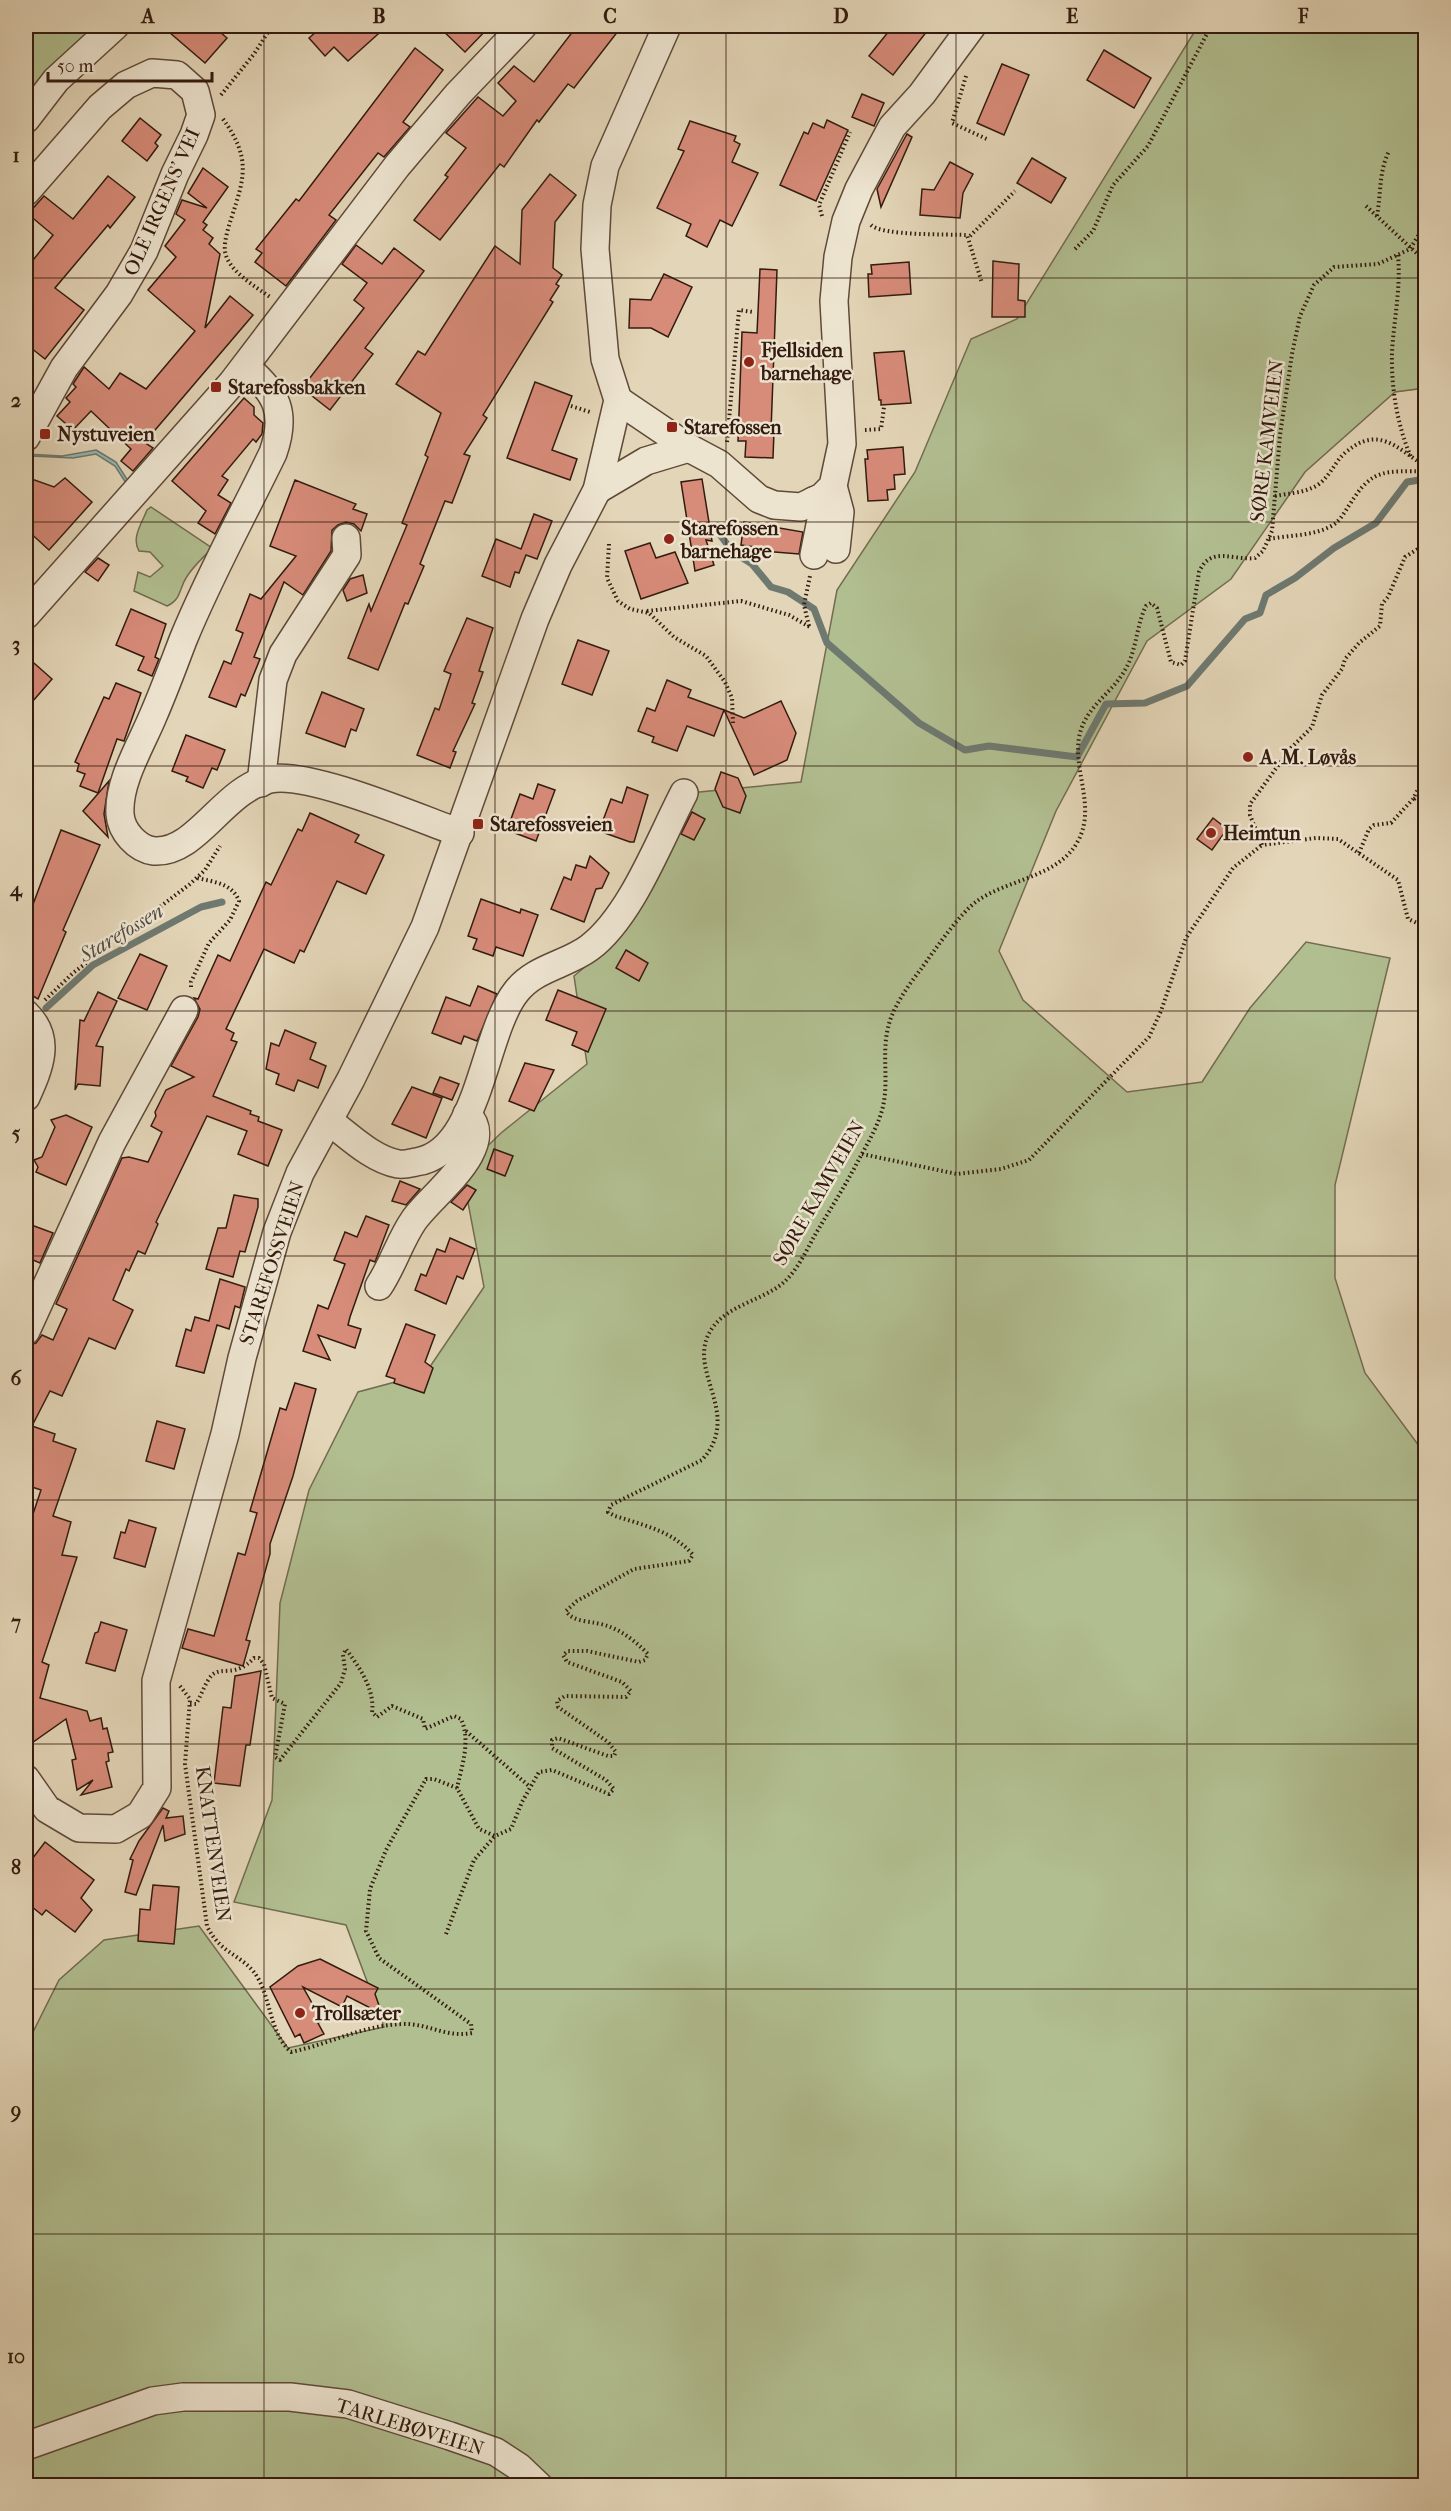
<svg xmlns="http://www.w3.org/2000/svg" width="1451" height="2511" viewBox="0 0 1451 2511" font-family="'IM FELL French Canon',serif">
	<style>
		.green { fill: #b1be90; stroke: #726c50; stroke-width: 1.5 }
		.water { fill: #95b8b1; stroke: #6e7970; stroke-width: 1.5 }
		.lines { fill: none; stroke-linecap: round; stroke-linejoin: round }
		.stream { stroke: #6e7970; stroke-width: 7 }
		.building { fill: #d78b79; stroke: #331b0f; stroke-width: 1.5 }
		.minor-casing { stroke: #5f4a39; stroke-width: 30 }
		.path { stroke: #331b0f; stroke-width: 4; stroke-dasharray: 1.5 3; stroke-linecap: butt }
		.minor { stroke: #ede4d0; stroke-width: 27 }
		.grid { fill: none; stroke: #331b0f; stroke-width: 1.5; stroke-opacity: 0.55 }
		.poi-dot { fill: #8f2418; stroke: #ede4d0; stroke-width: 2 }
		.labels { text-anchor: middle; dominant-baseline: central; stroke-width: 5; stroke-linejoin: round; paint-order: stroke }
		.street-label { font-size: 20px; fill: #331b0f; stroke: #ede4d0 }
		.poi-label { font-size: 20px; font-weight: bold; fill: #331b0f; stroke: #ede4d0; text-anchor: start }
		.water-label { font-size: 21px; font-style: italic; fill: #504a40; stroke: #ede4d0 }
		.neatline { fill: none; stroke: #331b0f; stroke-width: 2 }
		.grid-label { font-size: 20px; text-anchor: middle; font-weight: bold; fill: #331b0f }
	</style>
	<rect width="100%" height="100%" fill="#e3d5b7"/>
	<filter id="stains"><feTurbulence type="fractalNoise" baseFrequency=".00333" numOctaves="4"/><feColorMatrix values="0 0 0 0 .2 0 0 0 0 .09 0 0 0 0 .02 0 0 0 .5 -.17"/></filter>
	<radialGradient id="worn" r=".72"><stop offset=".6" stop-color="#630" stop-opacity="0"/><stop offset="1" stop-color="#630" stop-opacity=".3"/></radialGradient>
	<g class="green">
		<path d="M26,26H102L26,106Z"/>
		<path d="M1198,26H1425V388L1395,392L1305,472L1231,579L1147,641L1056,811L999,951L1023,1000L1127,1092L1202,1082L1250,1008L1306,942L1390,958L1335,1185V1278L1365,1373L1425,1454V2485H26V2036L33,2032L59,1980L104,1940L199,1926L288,2048L384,2027L346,1925L234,1902L272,1800L280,1603L309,1490L358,1392L425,1374L484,1287L462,1171L501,1133L587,1064L574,976L604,951L689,793L801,782L837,590L915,472L971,339L1017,319Z"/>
		<path d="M151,507L212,548C203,558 193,566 186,578C179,589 181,600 167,606L134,591L138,572L150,577L163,566L150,552L139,551C131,538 142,523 147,510Z"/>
	</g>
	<path class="water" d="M96,450L116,462L128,481L126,483L115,466L96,454L73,458L32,456L26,460V454L62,456Z"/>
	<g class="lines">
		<g class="stream">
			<path d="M718,532L732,551L752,564L771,587L788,592L814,609L827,643L919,723L965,750L989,746L1077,757L1106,704L1145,703L1187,686L1245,619L1260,613L1266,595L1295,578L1334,548L1376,523L1407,482L1426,479"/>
			<path d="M46,1008L93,965L201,907L222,902"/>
		</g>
	</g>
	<g class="building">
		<path d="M162,26H213L227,38L205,63Z"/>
		<path d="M323,26H387L348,61L334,47L325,56L309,38Z"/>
		<path d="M438,26H490L465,52Z"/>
		<path d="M577,26H622L574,88L568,84L539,122L537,120L504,167L500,164L440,240L414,220L448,177L445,175L466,148L446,133L478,97L503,116L516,101L498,83L514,66L534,82Z"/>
		<path d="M893,26H931L893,75L869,56Z"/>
		<path d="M415,48L443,70L403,122L410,127L384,157L378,153L329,215L336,220L286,286L255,262L262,253L256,249L296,199L299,201Z"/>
		<path d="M1104,50L1151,78L1134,108L1087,80Z"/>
		<path d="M1002,64L1029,75L1004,135L977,123Z"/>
		<path d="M862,94L884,103L874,126L852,117Z"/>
		<path d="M140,118L161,135L155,143L158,146L147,161L122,141Z"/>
		<path d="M827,120L848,130L816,201L780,185L804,132L808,134L813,123L824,128Z"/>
		<path d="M690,121L736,136L734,141L740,144L732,162L758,173L732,226L720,220L707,247L686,236L691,224L657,208L684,151L678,149Z"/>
		<path d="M907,134L912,137L881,207L877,189Z"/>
		<path d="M1032,158L1066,178L1051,203L1017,183Z"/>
		<path d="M950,162L973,174L963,193L960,218L920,215L922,189L934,190Z"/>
		<path d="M203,168L228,187L203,222L207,225L203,230L213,238L209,244L220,254L205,328L230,296L253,315L150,436L152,438L147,444L153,448L133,471L121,461L131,449L91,411L73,430L57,416L70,402L66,398L76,387L73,384L84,367L109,389L120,373L146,389L195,331L148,290L176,257L165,246L185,220L176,214L182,200L207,208L188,193Z"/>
		<path d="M550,174L576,195L555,222L553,268L562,275L556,284L559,286L550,300L553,302L483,415L487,418L464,454L470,456L452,503L445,501L420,564L424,566L408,604L405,603L378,670L348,658L369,604L371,611L407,525L402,523L428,457L425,455L441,413L396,384L418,351L425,355L495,246L520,264L522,210Z"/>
		<path d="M108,176L135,197L110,228L108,225L55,288L84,310L45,359L26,344V269L53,235L28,214L44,196L73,219Z"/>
		<path d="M356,245L382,264L394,248L424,271L365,348L373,354L330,410L302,388L364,308L354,300L367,283L342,264Z"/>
		<path d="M993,261L1019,264L1018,300L1025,301V317H992Z"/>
		<path d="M909,262L911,294L869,297L868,274H872L871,265Z"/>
		<path d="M760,269L777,270L771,431H774L773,458L745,457L746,441H738L742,332L757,333Z"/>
		<path d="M664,274L692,287L668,337L651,328H629L630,299L651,300Z"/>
		<path d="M904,351L911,403L881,405V400H879L874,353Z"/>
		<path d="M535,382L572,396L552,450L577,459L570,480L507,458Z"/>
		<path d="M244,398L254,407V415L263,423L262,434L256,442L253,439L222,476L228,480L218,495L231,503L215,534L198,523L206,511L172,481Z"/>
		<path d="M903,447L905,474L894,475L895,489L887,490L888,500L868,501L865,459H868L867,450Z"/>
		<path d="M26,477L54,487L65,478L92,502L49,550L26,529Z"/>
		<path d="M702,479L712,541L706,540L714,565L695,571L681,482Z"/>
		<path d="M295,480L356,504L353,509L367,514L361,531L354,524L346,522L338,525L332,530L331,551L303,595L284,582L254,657L260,659L245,696L241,694L236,707L209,697L224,661L231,664L243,633L236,630L250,594L261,599L296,556L270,546Z"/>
		<path d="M534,514L552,521L537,559L526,555L519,573L515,572L510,587L482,576L496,539L521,549Z"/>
		<path d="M744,522L803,532L799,554L762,551L763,548L741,545Z"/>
		<path d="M650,543L656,558L675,552L688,583L641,599L625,551Z"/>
		<path d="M98,558L109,565L98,581L85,572Z"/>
		<path d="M363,575L367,593L347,601L343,590L350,579Z"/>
		<path d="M131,609L166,624L155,657L159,659L152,676L138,670L144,657L116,645Z"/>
		<path d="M467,618L493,628L479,671L483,672L472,703L475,704L453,751L456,752L450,768L417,755L435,708L439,710L451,674L444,671Z"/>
		<path d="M578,640L609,651L592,695L562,684Z"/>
		<path d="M26,656L52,679L26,709Z"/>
		<path d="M667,680L691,690L688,697L724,710L714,736L687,726L677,751L652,742L654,737L638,731L647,708L655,711Z"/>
		<path d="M116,683L141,693L124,741L117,739L98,793L80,786L85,774L77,771L79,764L75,762L104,697L109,699Z"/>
		<path d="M322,692L364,709L356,731L351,729L345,747L306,733Z"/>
		<path d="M781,701L796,733L787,760L754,775L724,710L744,718Z"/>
		<path d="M186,735L225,750L217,770L212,768L203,788L186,781L188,777L172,771Z"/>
		<path d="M721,772L738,778L746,796L740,813L723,807L715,789Z"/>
		<path d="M109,781L104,814L108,837L83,811Z"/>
		<path d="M538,784L555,790L536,841L507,830L520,794L533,799Z"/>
		<path d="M627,787L648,795L634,842H630L599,831L611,799L622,803Z"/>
		<path d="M692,812L705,819L694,840L681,834Z"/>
		<path d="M310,813L359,835L355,842L384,855L366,894L337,881L304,952L300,950L294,963L264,949L226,1029L234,1033L231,1040L237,1042L213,1096L251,1111L250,1114L259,1117L258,1121L282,1130L268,1166L238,1154L247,1131L207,1116L156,1222L158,1224L145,1254L138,1251L129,1271L126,1269L113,1300L133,1310L115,1349L89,1338L62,1396L50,1391L32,1426L55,1434L53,1441L76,1449L53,1516L71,1522L62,1555L77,1557L42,1662L49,1665L40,1698L87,1711L90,1721L101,1718L103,1729L107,1728L113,1752L108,1753L109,1761L106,1762L112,1787L81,1795L93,1780L77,1790L72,1760L76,1759L66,1719L26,1747V1535L41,1490L26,1485V1346L36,1343L42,1335L53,1340L67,1309L56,1304L122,1158L129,1157L148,1162L162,1132L151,1126L156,1116L155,1112L166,1090L194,1077L171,1066L198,1017L200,1009L194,998L198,999L218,955L230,961L266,882L271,885L298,829L302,831Z"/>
		<path d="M1213,818L1227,829L1212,850L1197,839Z"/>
		<path d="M61,830L100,845L63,930L66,932L38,999L26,992V923Z"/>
		<path d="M590,856L609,873L602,888L596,889L584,922L551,909L564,877L571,880L576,865L586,868Z"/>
		<path d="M481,899L520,913L521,909L538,915L523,956L496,947L493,956L473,949L477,939L468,936Z"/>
		<path d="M626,950L648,963L639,981L616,968Z"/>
		<path d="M140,954L167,966L147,1010L118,998Z"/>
		<path d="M478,986L497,994L477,1041L464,1036L461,1044L432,1033L446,997L470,1006Z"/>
		<path d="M558,990L606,1009L588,1052L572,1045L577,1032L546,1020Z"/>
		<path d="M98,992L117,1001L96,1046L103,1047L100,1086L78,1084L75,1090L80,1020L84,1021Z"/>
		<path d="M285,1030L316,1043L310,1059L326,1066L318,1088L298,1080L294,1091L276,1084L279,1074L266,1069L271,1043L279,1046Z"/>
		<path d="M525,1063L554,1070L534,1111L509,1101Z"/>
		<path d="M440,1077L459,1084L452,1100L433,1093Z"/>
		<path d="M412,1087L442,1098L426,1138L392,1124Z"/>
		<path d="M66,1115L92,1127L66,1185L36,1172L38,1167L34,1160L42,1157L55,1127L51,1120Z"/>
		<path d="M494,1149L513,1156L505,1176L487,1169Z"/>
		<path d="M400,1181L420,1189L406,1205L392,1201Z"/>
		<path d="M467,1185L476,1190L463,1210L451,1202Z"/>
		<path d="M234,1195L258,1199V1207L245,1252L240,1251L233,1277L206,1269L218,1228H226Z"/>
		<path d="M366,1216L389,1225L375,1262L370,1260L350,1317L348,1325L361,1329L355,1348L318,1335L330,1360L303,1351L318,1305L328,1309L345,1264L334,1260L345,1232L357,1237Z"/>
		<path d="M26,1223L53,1233L40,1263L26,1257Z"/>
		<path d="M450,1238L475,1249L463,1279L457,1276L446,1304L415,1290L421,1274L426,1276L437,1249L445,1252Z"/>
		<path d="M220,1279L245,1287L240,1308L235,1306L229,1329L217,1325L204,1373L176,1366L186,1329L191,1331L195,1317L209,1321Z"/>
		<path d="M406,1324L435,1335L425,1362L433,1368L424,1393L394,1383L395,1379L386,1376Z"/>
		<path d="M295,1383L316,1389L293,1476L270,1544V1554L246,1640L250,1641L243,1666L182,1648L188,1629L214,1636L238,1553L245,1555L257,1513L250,1511L280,1408L286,1410Z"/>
		<path d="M157,1421L185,1429L174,1469L146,1461Z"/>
		<path d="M129,1520L156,1528L145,1567L114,1558L121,1532L125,1533Z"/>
		<path d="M101,1622L127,1630L115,1671L86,1663L95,1633L98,1632Z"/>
		<path d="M261,1671L250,1745H246L240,1786L214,1783L223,1707L231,1708L235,1676Z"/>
		<path d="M163,1808L169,1811L166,1818L183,1816L185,1834L165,1841L163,1825L136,1895L125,1892L133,1860L130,1859L139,1841Z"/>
		<path d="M45,1842L94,1880L81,1898L92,1910L75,1932L46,1910L42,1915L26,1902V1867Z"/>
		<path d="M153,1885L179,1887L174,1944L138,1941L140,1909L150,1910Z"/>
		<path d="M320,1959L378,1988L375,1994L382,2014L347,1996L342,2007L303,1987L322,2021L318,2023L324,2034L304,2043L300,2034L295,2037L270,1987L298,1966Z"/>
	</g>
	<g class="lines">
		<g class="minor-casing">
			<g id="minor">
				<path d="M26,119L56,80L115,26"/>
				<path d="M26,192L100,107L126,85L152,73L177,75L195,91L201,115L194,135L175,174L144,251L119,294L64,368L26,437"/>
				<path d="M246,367C277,393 287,413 273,453C243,515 209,576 183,640C173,666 164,691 153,716C141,745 118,782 120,814C121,831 137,849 154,851C197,854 224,788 270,779C309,771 418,818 460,833"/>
				<path d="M618,400L689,448L719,464L759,499L774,505L801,507L822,497L833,486L842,444L834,301L838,257L846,221L859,189L892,127L922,94L972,26"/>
				<path d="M833,486L840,512L836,549"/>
				<path d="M597,490L646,461L689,448"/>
				<path d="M813,501L822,515L814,555"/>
				<path d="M26,615L232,383L397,166L458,94L523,26"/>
				<path d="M261,783L273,680L283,654L347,555L346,538"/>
				<path d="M26,1014C52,1039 39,1068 26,1097"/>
				<path d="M329,1121C349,1136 372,1159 398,1164C404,1165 411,1163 416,1162C480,1153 482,1035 516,992C534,968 566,965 589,948C631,917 660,839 684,793"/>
				<path d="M379,1286C393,1265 400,1240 414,1220C432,1194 499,1147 467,1114"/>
				<path d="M26,1331L112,1142L184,1010"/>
				<path d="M26,1779L47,1809L79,1828L116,1829L140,1815L157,1788L156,1681L225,1434L242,1358L277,1232L300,1173L351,1079L425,927L535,619L558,565L597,490L618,400L605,359L595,249L597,205L605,166L667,26"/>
				<path d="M26,2446L153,2401L183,2397H290L348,2404L450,2436L496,2452L519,2467L539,2486"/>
			</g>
		</g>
		<g class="path">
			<path d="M966,76L952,123L989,140"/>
			<path d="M221,95L254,54L272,26"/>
			<path d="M223,119C251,158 245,177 231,219C228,229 224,241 225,251C227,270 256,287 270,297"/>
			<path d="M1366,206L1426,262"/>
			<path d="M822,216L819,205L850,132"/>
			<path d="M1377,216C1381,193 1379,171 1389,151"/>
			<path d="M871,225C882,236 949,234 967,235L982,283"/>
			<path d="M970,236L1015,191"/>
			<path d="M1075,249L1093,231L1113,185L1148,146L1211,26"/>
			<path d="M1398,255C1401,288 1394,319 1392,352C1391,387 1397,425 1411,457"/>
			<path d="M571,406L590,412"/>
			<path d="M865,430L881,429L884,407"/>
			<path d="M727,442L739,310L753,312"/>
			<path d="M1275,496C1290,493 1306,493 1319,484C1331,475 1335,461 1346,452C1378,425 1396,447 1426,467"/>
			<path d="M1269,539C1290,535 1315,536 1333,525C1341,520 1345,511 1350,504C1373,467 1385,472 1426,471"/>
			<path d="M1426,539L1421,547L1405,557L1388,597L1382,604L1380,626L1359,643L1345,659L1342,669L1322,695L1312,727L1291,748L1250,804V815L1262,845L1316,838L1338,839L1398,880L1408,919L1426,927"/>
			<path d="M609,544L607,578L618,601L630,609L649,613L674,637L706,656L725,682L732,698L733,723"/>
			<path d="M647,611L741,601L789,615L810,627"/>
			<path d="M809,626L804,605L810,576"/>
			<path d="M1414,799L1426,791"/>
			<path d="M1359,853L1369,829L1374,825L1391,823L1413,799L1426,773"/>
			<path d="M191,987V982L209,943L230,920L239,901C232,883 214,882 197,878"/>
			<path d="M45,1000L73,973L190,884L205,870L220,846"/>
			<path d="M862,1154L957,1174L1001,1169L1029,1160L1149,1037L1161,1011L1186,938L1233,868L1262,845"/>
			<path d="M180,1686L190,1699L185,1764L207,1926C221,1956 245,1954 259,1980C271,2003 271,2035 291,2052C330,2044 363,2025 403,2024C427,2023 446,2038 472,2033L471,2024L379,1958L366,1931L370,1889L386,1850L426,1779H434L457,1788L479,1829L495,1836L511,1829L522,1802L539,1772L552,1770L609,1794L614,1789L606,1780L552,1748V1740L558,1738L608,1756H614L616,1752L608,1742L558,1707L557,1701L565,1696L626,1697L631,1691L622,1682L567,1662L563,1655L568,1651H587L639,1662L645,1660L648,1654C633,1639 618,1627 596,1623C586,1621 572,1621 566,1611L577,1601L634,1569L689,1561L693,1555C673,1531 643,1525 615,1516L608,1512L611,1505L702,1460C745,1412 682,1369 713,1327C729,1305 763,1300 783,1283C797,1271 806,1251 815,1235C829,1211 844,1188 857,1163C867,1144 881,1122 884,1101C888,1077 882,1052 888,1028C892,1008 908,986 921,969C934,951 960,913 977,901C1008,879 1059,877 1078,841C1097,806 1071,768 1080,733C1087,706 1112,693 1125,670C1137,650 1136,626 1146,606L1151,603L1157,608L1171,662L1181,665L1185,661L1199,572C1211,545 1233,561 1255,558L1263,551L1272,531L1280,435L1292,354L1300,316L1314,285L1334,267L1378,264L1410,249L1426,223"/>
			<path d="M190,1704H196C201,1696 206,1681 212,1675C223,1666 235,1678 254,1658H259L264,1664L272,1698L285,1704L275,1757L280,1760L341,1683L345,1669L343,1655L346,1649C359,1667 375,1689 372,1712L377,1717L392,1706L423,1719L425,1729L454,1716L461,1719C471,1741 462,1765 457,1788"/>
			<path d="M466,1731L530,1787"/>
			<path d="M446,1934L474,1860L495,1836"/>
		</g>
		<use href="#minor" class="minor"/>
	</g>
	<path class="grid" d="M264,26V2486M495,26V2486M726,26V2486M956,26V2486M1187,26V2486M26,278H1426M26,522H1426M26,766H1426M26,1011H1426M26,1256H1426M26,1500H1426M26,1744H1426M26,1989H1426M26,2234H1426"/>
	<g class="poi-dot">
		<circle cx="749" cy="362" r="6"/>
		<rect x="210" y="381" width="12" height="12" rx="3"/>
		<rect x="666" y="421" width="12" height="12" rx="3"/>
		<rect x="39" y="428" width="12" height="12" rx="3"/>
		<circle cx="669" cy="539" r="6"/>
		<circle cx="1248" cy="757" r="6"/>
		<rect x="472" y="818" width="12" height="12" rx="3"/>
		<circle cx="1211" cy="833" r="6"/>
		<circle cx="300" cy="2013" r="6"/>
	</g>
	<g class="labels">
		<g class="street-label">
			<text transform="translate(162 202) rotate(-66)">OLE IRGENS' VEI</text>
			<text transform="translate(1267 441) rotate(-83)">SØRE KAMVEIEN</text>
			<text transform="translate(819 1193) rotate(-60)">SØRE KAMVEIEN</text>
			<text transform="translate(272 1263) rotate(-72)">STAREFOSSVEIEN</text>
			<text transform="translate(213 1844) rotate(82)">KNATTENVEIEN</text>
			<text transform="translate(410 2427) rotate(17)">TARLEBØVEIEN</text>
		</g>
		<g class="poi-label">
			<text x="761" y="350">Fjellsiden<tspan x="761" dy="23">barnehage</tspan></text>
			<text x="228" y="387">Starefossbakken</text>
			<text x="684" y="427">Starefossen</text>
			<text x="57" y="434">Nystuveien</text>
			<text x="681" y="528">Starefossen<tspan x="681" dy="23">barnehage</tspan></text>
			<text x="1260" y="757">A. M. Løvås</text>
			<text x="490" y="824">Starefossveien</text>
			<text x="1223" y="833">Heimtun</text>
			<text x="312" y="2013">Trollsæter</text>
		</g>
		<g class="water-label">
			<text transform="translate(121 933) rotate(-31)">Starefossen</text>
		</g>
	</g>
	<rect width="1451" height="2511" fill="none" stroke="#e3d5b7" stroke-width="66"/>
	<path d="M48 72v9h164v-9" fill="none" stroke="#331b0f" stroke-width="3"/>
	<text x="57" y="72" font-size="18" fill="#331b0f" stroke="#ede4d0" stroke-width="4.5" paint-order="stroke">50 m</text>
	<rect x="33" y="33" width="1385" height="2445" class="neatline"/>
	<g class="grid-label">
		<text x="148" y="23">A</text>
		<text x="379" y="23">B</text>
		<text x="610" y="23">C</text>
		<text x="841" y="23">D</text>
		<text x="1072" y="23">E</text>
		<text x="1303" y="23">F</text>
		<text x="16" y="162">1</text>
		<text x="16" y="407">2</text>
		<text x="16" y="651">3</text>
		<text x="16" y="896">4</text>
		<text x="16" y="1140">5</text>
		<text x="16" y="1385">6</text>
		<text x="16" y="1629">7</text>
		<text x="16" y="1874">8</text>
		<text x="16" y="2118">9</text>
		<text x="16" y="2363">10</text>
	</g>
	<rect width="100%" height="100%" filter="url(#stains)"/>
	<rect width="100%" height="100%" fill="url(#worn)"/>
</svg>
